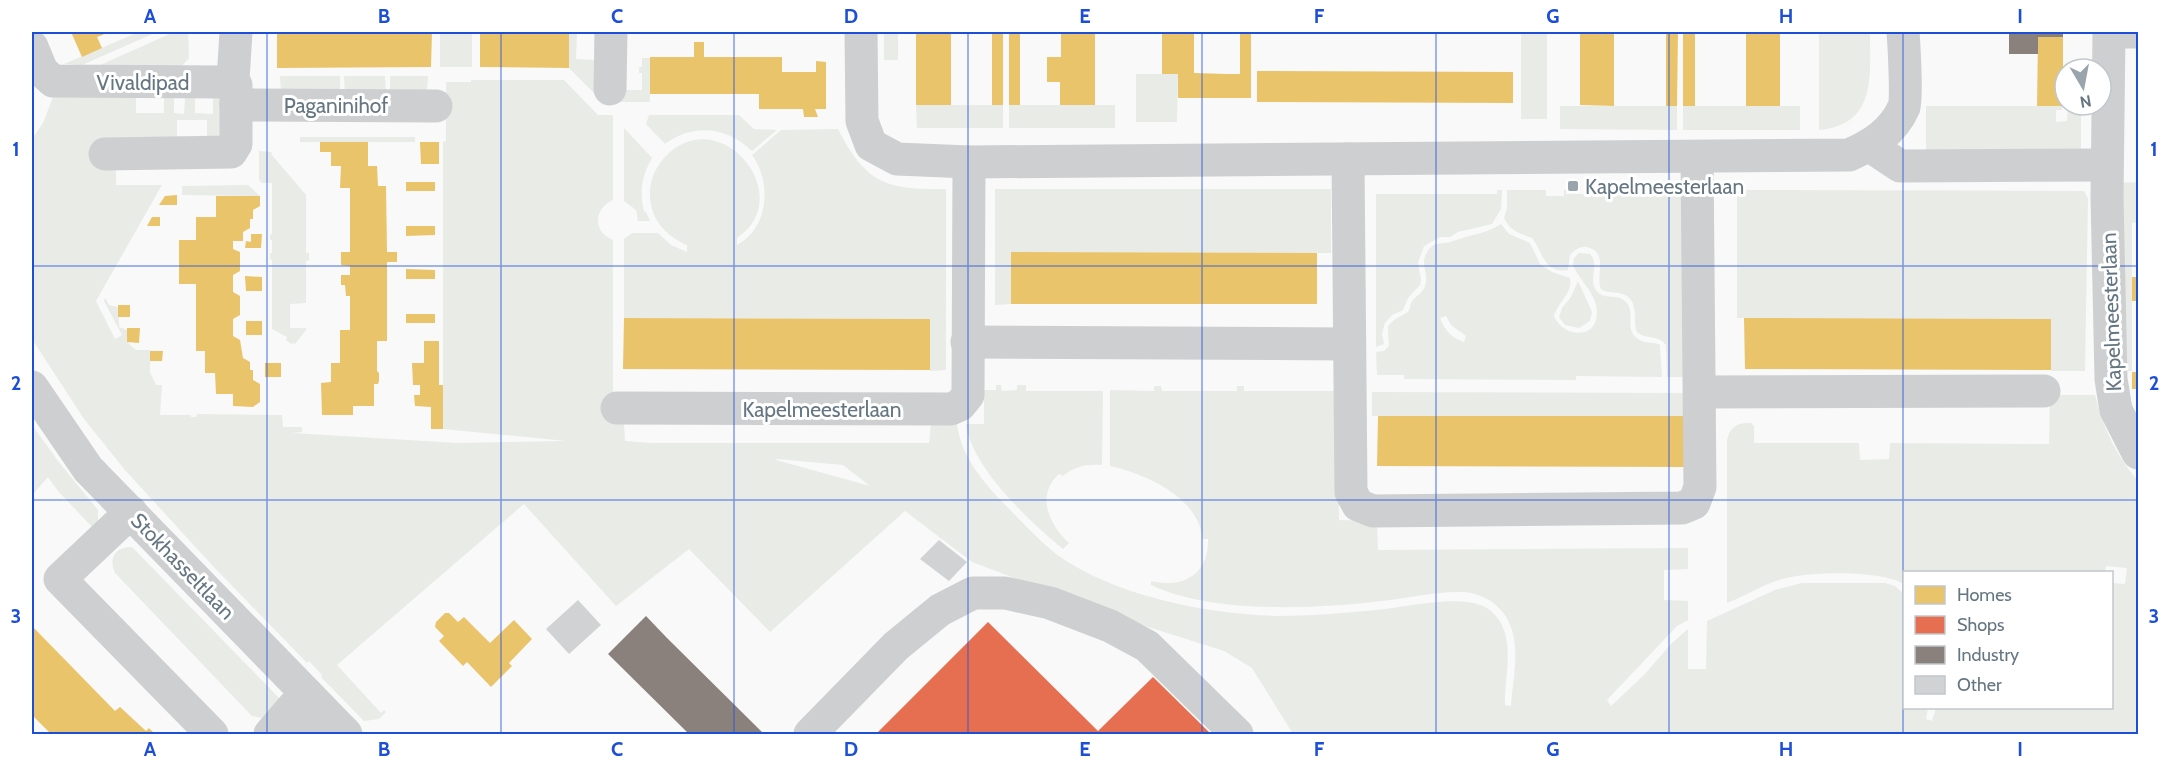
<svg xmlns="http://www.w3.org/2000/svg" width="2170" height="766" viewBox="0 0 2170 766" font-family="Cabin,sans-serif">
	<style>
		.green { fill: #e8ebe6; fill-rule: evenodd }
		.homes { fill: #e9c46a }
		.shops { fill: #e76f51 }
		.industry { fill: #8a817c }
		.building { fill: #d0d2d3 }
		.lines { fill: none; stroke-linecap: round; stroke-linejoin: round }
		.minor { stroke: #cecfd0; stroke-width: 33 }
		.grid { fill: none; stroke: #1d4ed8; stroke-width: 1.5; stroke-opacity: 0.55 }
		.poi-dot { fill: #99a4ac; stroke: #fff; stroke-width: 2 }
		.labels { text-anchor: middle; dominant-baseline: central; stroke-width: 6; stroke-linejoin: round; paint-order: stroke }
		.street-label { font-size: 21px; fill: #657683; stroke: #fff }
		.poi-label { font-size: 21px; fill: #657683; stroke: #fff; text-anchor: start }
		.neatline { fill: none; stroke: #1d4ed8; stroke-width: 2 }
		.grid-label { font-size: 20px; text-anchor: middle; font-weight: bold; fill: #1d4ed8 }
	</style>
	<rect width="100%" height="100%" fill="#f9f9f9"/>
	<g class="green">
		<path d="M139,32H157L82,65L64,64Z"/>
		<path d="M174,32H188L189,58L182,66H98Z"/>
		<rect x="440" y="32" width="32" height="35"/>
		<path d="M569,32H577L576,59L597,60L603,102L569,68Z"/>
		<rect x="884" y="32" width="14" height="28"/>
		<rect x="1521" y="32" width="26" height="87"/>
		<path d="M1819,32H1870C1870,75 1877,125 1819,130Z"/>
		<path d="M642,58H650V102H615L622,90H642V73H639V67H642Z"/>
		<path d="M1136,74H1178L1177,122H1136Z"/>
		<path d="M280,76H340V93L281,92Z"/>
		<path d="M344,76H385L386,93H345Z"/>
		<path d="M390,76H428L427,92H390Z"/>
		<path d="M471,80H564L598,115H613V200C594,208 592,232 613,240V422L624,423L625,441L650,443H929L931,424H957C962,463 991,490 1017,517C1030,530 1042,543 1056,554C1114,596 1206,614 1277,616C1310,616 1343,613 1376,610C1406,608 1467,591 1491,611C1518,634 1504,675 1505,705L1511,706C1513,675 1524,635 1500,609C1491,599 1477,593 1464,592C1437,591 1408,598 1382,601C1315,609 1212,614 1151,585V581C1183,589 1209,574 1208,539H1203C1198,497 1146,474 1110,466V390L1154,391V386H1161L1162,391H1237V386H1244V391H1339V520L1377,521L1378,550L1688,548V569L1664,570V600L1688,601V620L1677,626L1607,700L1611,706L1643,676L1672,643L1688,629V669H1706L1707,621L1775,590L1802,583H1885L1895,586L1904,594V708H1928L1926,719L1932,721L1936,708H2112V583L2125,584L2127,568L2106,566L2105,572H1904V584C1882,570 1808,571 1782,579C1762,585 1746,596 1727,603V441C1729,427 1738,422 1751,423L1754,426V443H1859L1860,460L1889,459L1890,443L2049,444L2050,395H2095C2103,428 2116,455 2138,481V734H1293L1252,668L1224,651L1120,618L972,562L905,511L770,632L689,549L616,606L524,504L337,665L381,713L384,710L386,712L379,719L364,721L321,677L322,675L309,661L307,663L211,564L125,470L84,419L32,339V139L43,123L53,97L136,92V113H164V97L174,96V113L184,114L185,97L195,96V113L213,114V93H223V137L207,140V120H177V140L116,165V185H162L96,301L115,339L122,335L104,301L105,298L109,305L118,307L119,327L127,330V342L136,350H150V372L156,385H162L160,415H191V417H196L197,414L282,415L283,427H302V432L292,433L457,443L566,441L443,429V142L446,141V82H471ZM777,459L843,465L870,486L776,460Z"/>
		<path d="M916,105H1003V128H917Z"/>
		<rect x="1009" y="105" width="106" height="23"/>
		<path d="M1560,106H1677V130L1560,129Z"/>
		<rect x="1683" y="106" width="117" height="24"/>
		<path d="M1926,106H2062V110H2056V122L2067,121L2068,106L2081,107V149L1926,158Z"/>
		<path d="M649,115H739L754,129L777,130L752,151C727,127 694,123 665,144L646,124Z"/>
		<path d="M624,128L652,158C642,175 639,192 644,211L646,212L650,221H638L636,210L624,201Z"/>
		<path d="M838,129C866,184 887,190 946,189V370L930,371V319L624,318V239L632,233H658L671,245L687,252V245C667,237 651,220 650,197C649,182 655,167 666,156C720,101 799,196 737,238V245C769,228 772,182 752,155L781,130Z"/>
		<rect x="300" y="137" width="115" height="5"/>
		<path d="M259,151L272,152L271,154L306,195V253H309V260L306,261V303L290,304V328H306V330L295,344L293,343L291,344L286,340L287,337L272,329V260L270,259V253H272V240H270V235L272,234V183H262L259,180Z"/>
		<path d="M2138,182V222L2132,223V371L2112,372L2116,183Z"/>
		<path d="M248,185L260,196L182,195V186Z"/>
		<path d="M995,189H1331V253L1011,252V304L995,305Z"/>
		<path d="M1497,190H1502L1501,209L1492,224L1458,232L1450,237H1440L1424,246L1418,263L1421,280L1420,285L1408,298L1403,310L1392,315L1385,323L1382,334L1384,344L1376,347V194H1497Z"/>
		<path d="M1507,190H1546V196H1564V190H1566V194H1685L1684,377H1667L1666,345C1658,334 1646,340 1637,332C1632,321 1640,303 1625,295C1617,291 1608,294 1601,289C1595,275 1609,252 1587,247C1580,246 1575,250 1570,255L1568,270C1543,274 1543,251 1532,238C1519,233 1510,231 1504,218L1507,208Z"/>
		<path d="M1737,190L2084,191L2088,198L2085,371H2051V319L1737,318Z"/>
		<path d="M1501,224L1509,234L1530,243L1540,264L1552,272L1570,278C1573,293 1558,302 1554,316C1564,339 1598,339 1597,312C1597,294 1579,280 1573,265L1574,258L1579,253L1590,254C1600,265 1588,279 1596,290C1603,301 1617,293 1625,301C1637,312 1623,329 1638,339C1644,344 1653,341 1660,345L1662,377L1576,376V380L1404,379V375H1377L1376,352L1384,351L1389,346L1388,326L1394,320L1408,312C1410,309 1410,306 1411,303C1415,295 1425,294 1426,281C1427,272 1421,264 1426,254C1434,239 1441,246 1453,241C1469,235 1486,234 1501,224ZM1446,316L1451,325L1466,336L1464,342C1451,337 1445,331 1440,318Z"/>
		<path d="M1578,281L1592,312L1590,321L1579,328L1565,325L1559,317L1562,308L1571,297Z"/>
		<path d="M996,385H1001L1002,391L1017,390V385H1026V391H1103L1102,465C1086,464 1075,466 1063,476L1059,474C1035,495 1050,526 1069,543L1063,549C1030,522 971,467 966,424H984V390H996Z"/>
		<path d="M1372,392L1688,393V416H1372Z"/>
		<path d="M32,425L58,461L98,510V521L94,529L58,491L48,477L32,495Z"/>
		<path d="M132,547L281,700L262,718L252,716L115,573C108,557 116,547 132,547Z"/>
	</g>
	<g class="homes">
		<path d="M71,32H110L97,37L102,48L82,57Z"/>
		<path d="M277,32H432L431,67L277,68Z"/>
		<path d="M480,32H569V68L480,67Z"/>
		<rect x="916" y="32" width="35" height="73"/>
		<rect x="992" y="32" width="11" height="73"/>
		<rect x="1009" y="32" width="11" height="73"/>
		<path d="M1061,32H1095V105H1060V82H1047V57H1061Z"/>
		<path d="M1162,32H1194V73L1227,74H1240V32H1251V98H1178V74H1162Z"/>
		<path d="M1580,32H1614V106L1580,105Z"/>
		<path d="M1666,32H1678L1677,106H1666Z"/>
		<rect x="1683" y="32" width="12" height="74"/>
		<rect x="1746" y="32" width="34" height="74"/>
		<path d="M2038,37H2063V106H2037Z"/>
		<path d="M694,42H704V57H782V72H816V61L826,62V109H815L818,117H804L803,109H759V94H650V57H694Z"/>
		<path d="M1257,71L1513,72V103L1257,102Z"/>
		<path d="M320,142H368V166H377L378,186H386L387,252H397V262H387V341H377V371L379,373V381L378,384H374V406H353V415H322L321,383L331,382V363H340V330H350V296H346L345,285H341V275H350V266L341,265V252H350V188H340L341,166H331V152H320Z"/>
		<path d="M420,142H439V164H421Z"/>
		<rect x="406" y="182" width="29" height="9"/>
		<path d="M177,195V205H159L165,196Z"/>
		<path d="M216,196H260V206L253,210V219H250V228L243,232V241H233V249L240,252V271L233,275V292L240,296V315L233,319V336L240,340L243,358L250,362V370H253V380L260,384V402L253,407L233,406V394H216L215,373H205V351H196V284H179V240H196V217H216Z"/>
		<path d="M152,217H160V226H147Z"/>
		<path d="M406,226H435V235L406,236Z"/>
		<path d="M251,234H262L261,248H245L246,241L251,242Z"/>
		<path d="M1011,252L1317,253V304H1011Z"/>
		<path d="M406,269L435,270V279H406Z"/>
		<path d="M245,276L262,277V291H246Z"/>
		<rect x="2132" y="277" width="6" height="24"/>
		<rect x="118" y="305" width="12" height="12"/>
		<rect x="406" y="314" width="29" height="9"/>
		<path d="M624,318L930,319V370L623,369Z"/>
		<path d="M1744,318L2051,319V370L1745,369Z"/>
		<rect x="246" y="321" width="16" height="14"/>
		<path d="M127,328H140L139,343L127,342Z"/>
		<path d="M424,341H439V385H443V429H431V407L415,406L414,395H420V385H413L412,363H424Z"/>
		<path d="M150,351H163L162,361H150Z"/>
		<rect x="265" y="363" width="16" height="14"/>
		<rect x="2132" y="372" width="6" height="17"/>
		<path d="M1378,416H1684V467L1377,466Z"/>
		<path d="M445,613H449L458,622L464,617L490,643L514,620L532,639L509,663L512,666L491,687L467,662L463,666L439,641L444,636L435,627L436,622Z"/>
		<path d="M32,626L115,711L120,707L146,731L149,728L155,734H51L32,715Z"/>
	</g>
	<path class="shops" d="M988,622L1098,731L1153,677L1211,734H876Z"/>
	<g class="industry">
		<path d="M2009,32H2063V37H2038V54H2009Z"/>
		<path d="M646,616L667,638L764,734H689L608,654Z"/>
	</g>
	<g class="building">
		<path d="M939,540L967,562L949,581L920,559Z"/>
		<path d="M578,600L601,625L569,654L546,629Z"/>
	</g>
	<g class="lines">
		<g class="minor">
			<path d="M861,32L862,121L871,145L897,159L969,162L1849,155C1872,145 1893,132 1904,107C1907,98 1904,45 1903,32"/>
			<path d="M2138,32H2109L2107,197L2111,379L2116,410L2138,453"/>
			<path d="M32,47L42,71L53,81L226,82L233,80"/>
			<path d="M610,89L611,32"/>
			<path d="M236,105L436,106"/>
			<path d="M1870,146L1900,166L2107,165"/>
			<path d="M105,154L231,152L236,144V85L233,80L236,32"/>
			<path d="M1348,159L1351,492L1358,505L1373,511L1682,508L1694,503L1700,487L1697,157"/>
			<path d="M967,342L1349,344"/>
			<path d="M32,387L88,469L346,734"/>
			<path d="M1700,392L2044,391"/>
			<path d="M617,408L951,409L960,405L968,395L969,162"/>
			<path d="M131,512L60,579L212,734"/>
			<path d="M270,734L294,706L307,694"/>
			<path d="M306,734L326,715"/>
			<path d="M810,734L896,646L940,610L973,593H1005L1050,603L1110,626L1147,646L1237,734"/>
		</g>
	</g>
	<path class="grid" d="M267,32V734M501,32V734M734,32V734M968,32V734M1202,32V734M1436,32V734M1669,32V734M1903,32V734M32,266H2138M32,500H2138"/>
	<rect class="poi-dot" x="1567" y="180" width="12" height="12" rx="3"/>
	<g class="labels">
		<g class="street-label">
			<text x="143" y="82">Vivaldipad</text>
			<text x="336" y="105">Paganinihof</text>
			<text transform="translate(2111 312) rotate(-92)">Kapelmeesterlaan</text>
			<text x="822" y="409">Kapelmeesterlaan</text>
			<text transform="translate(183 566) rotate(46)">Stokhasseltlaan</text>
		</g>
		<g class="poi-label">
			<text x="1585" y="186">Kapelmeesterlaan</text>
		</g>
	</g>
	<rect width="2170" height="766" fill="none" stroke="#ffffff" stroke-width="66"/>
	<rect x="1903" y="571" width="210" height="138" fill="#ffffff" stroke="#c1c8cd" stroke-width="1.5"/>
	<rect x="1915" y="586" width="30" height="18" fill="#e9c46a" stroke="#c1c8cd" stroke-width="1.5"/>
	<text x="1957" y="601" font-size="18" fill="#657683">Homes</text>
	<rect x="1915" y="616" width="30" height="18" fill="#e76f51" stroke="#c1c8cd" stroke-width="1.5"/>
	<text x="1957" y="631" font-size="18" fill="#657683">Shops</text>
	<rect x="1915" y="646" width="30" height="18" fill="#8a817c" stroke="#c1c8cd" stroke-width="1.5"/>
	<text x="1957" y="661" font-size="18" fill="#657683">Industry</text>
	<rect x="1915" y="676" width="30" height="18" fill="#d0d2d3" stroke="#c1c8cd" stroke-width="1.5"/>
	<text x="1957" y="691" font-size="18" fill="#657683">Other</text>
	<g transform="translate(2083 87) rotate(170)"><circle r="28" fill="#ffffff" stroke="#c1c8cd" stroke-width="1.5"/>
	<path d="M0-4.5L10 22L0 15L-10 22Z" fill="#99a4ac"/>
	<text y="-9" font-size="16" font-weight="bold" text-anchor="middle" fill="#657683">N</text>
	</g>
	<rect x="33" y="33" width="2104" height="700" class="neatline"/>
	<g class="grid-label">
		<text x="150" y="23">A</text>
		<text x="384" y="23">B</text>
		<text x="617" y="23">C</text>
		<text x="851" y="23">D</text>
		<text x="1085" y="23">E</text>
		<text x="1319" y="23">F</text>
		<text x="1553" y="23">G</text>
		<text x="1786" y="23">H</text>
		<text x="2020" y="23">I</text>
		<text x="16" y="156">1</text>
		<text x="2154" y="156">1</text>
		<text x="16" y="390">2</text>
		<text x="2154" y="390">2</text>
		<text x="16" y="623">3</text>
		<text x="2154" y="623">3</text>
		<text x="150" y="756">A</text>
		<text x="384" y="756">B</text>
		<text x="617" y="756">C</text>
		<text x="851" y="756">D</text>
		<text x="1085" y="756">E</text>
		<text x="1319" y="756">F</text>
		<text x="1553" y="756">G</text>
		<text x="1786" y="756">H</text>
		<text x="2020" y="756">I</text>
	</g>
</svg>
